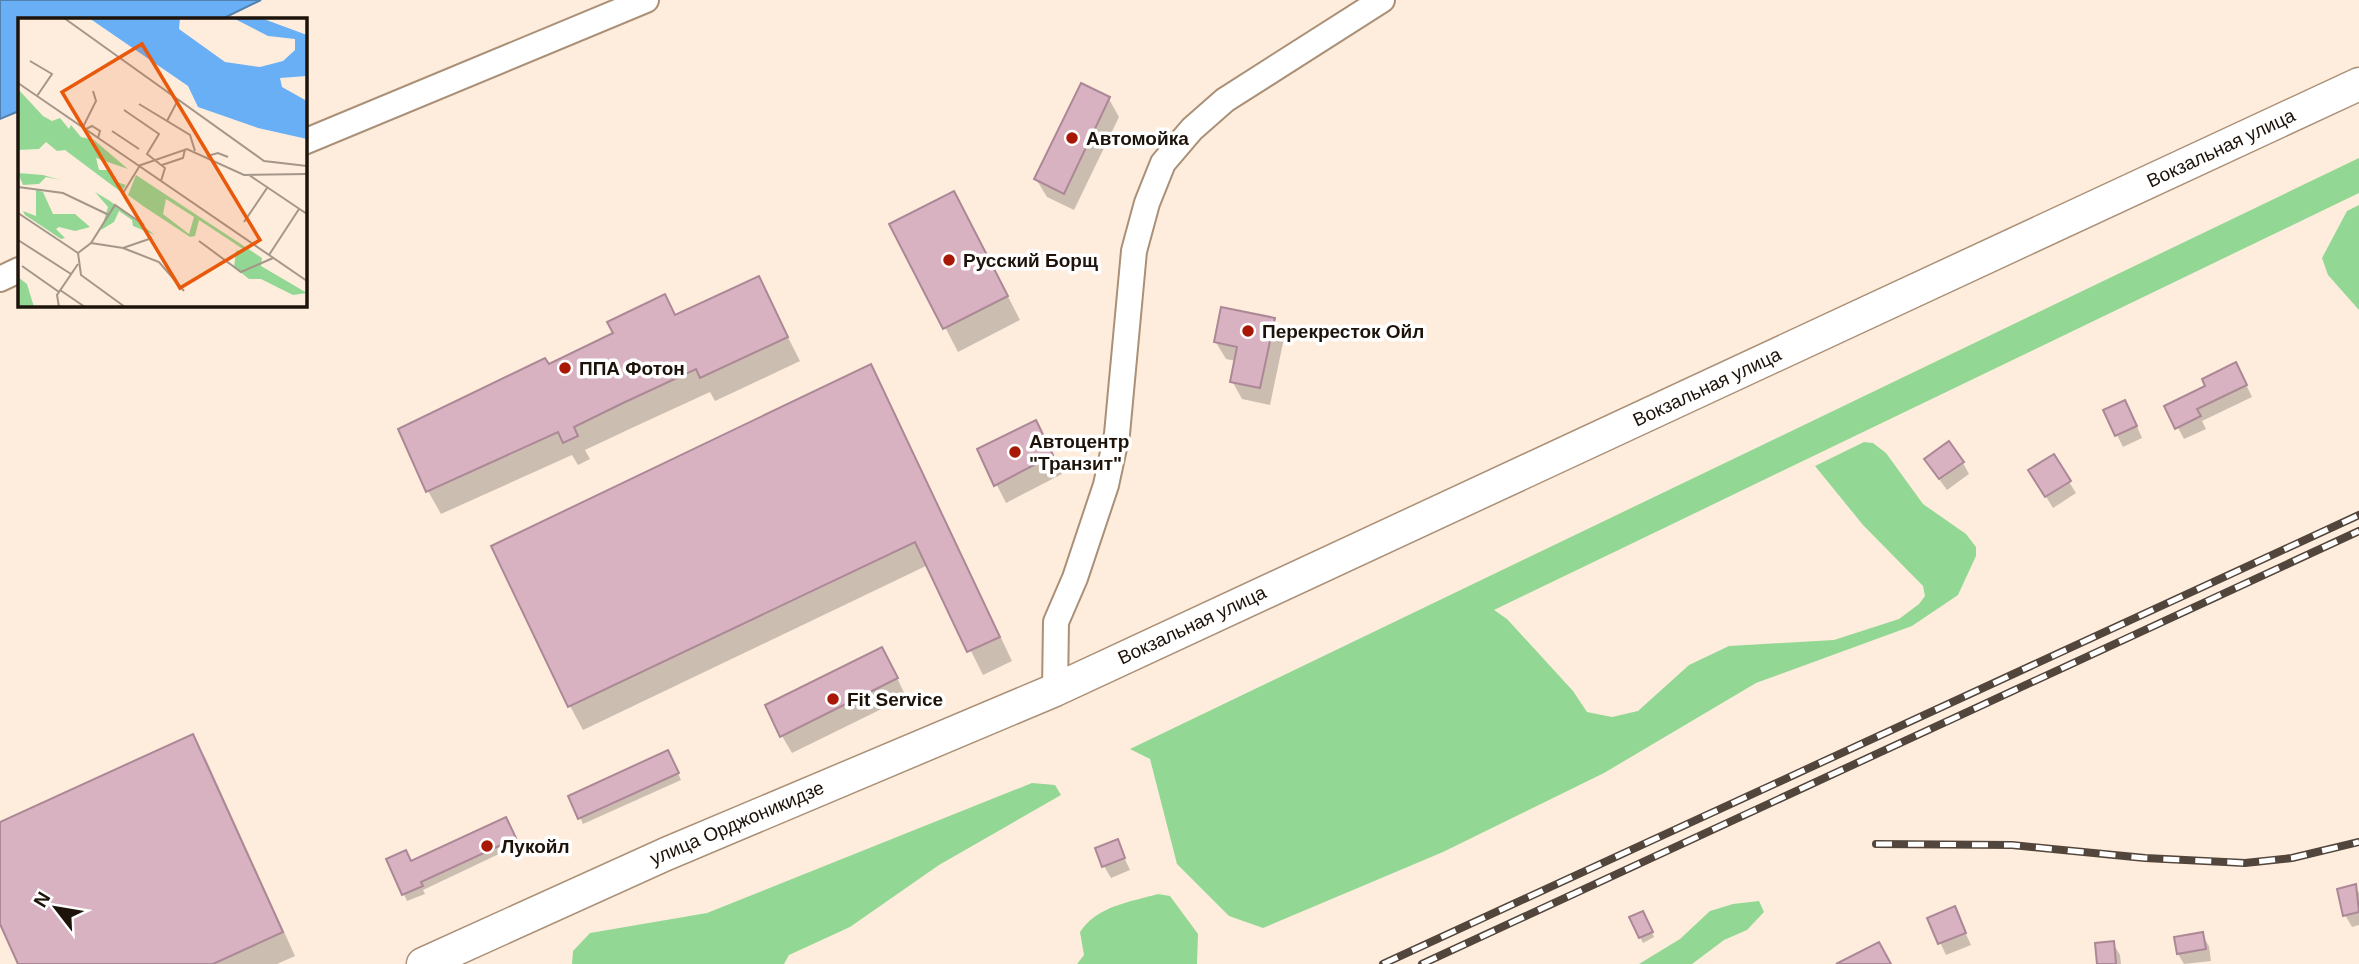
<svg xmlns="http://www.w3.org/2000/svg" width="2359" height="964" viewBox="0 0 2359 964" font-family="Arial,sans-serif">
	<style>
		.green { fill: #92d894 }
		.water { fill: #69aff6; stroke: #5280af; stroke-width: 2 }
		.shadow { fill: #0003 }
		.building { fill: #d8b2c0; stroke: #ac8896; stroke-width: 2 }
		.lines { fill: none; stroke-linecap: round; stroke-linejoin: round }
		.minor-casing { stroke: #aa9077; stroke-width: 28 }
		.major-casing { stroke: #aa9077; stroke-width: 35 }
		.minor { stroke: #fff; stroke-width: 24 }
		.major { stroke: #fff; stroke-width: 32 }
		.rail-casing { stroke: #52463c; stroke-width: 8 }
		.rail { stroke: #fff; stroke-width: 5; stroke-dasharray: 16; stroke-linecap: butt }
		.poi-dot { fill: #a91807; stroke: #fff; stroke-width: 2.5 }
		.labels { text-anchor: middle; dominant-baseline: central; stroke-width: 7; stroke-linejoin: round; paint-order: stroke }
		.poi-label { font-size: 19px; font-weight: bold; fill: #1d130a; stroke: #fff; text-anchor: start }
		.street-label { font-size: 19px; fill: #1d130a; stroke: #fff }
		.inset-road { fill: none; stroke: #a49689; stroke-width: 2 }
		.view { fill: #e8590c; fill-opacity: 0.15; stroke: #e8590c; stroke-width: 3.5 }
		.inset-edge { fill: none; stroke: #1d130a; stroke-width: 3.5 }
	</style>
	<rect width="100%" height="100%" fill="#feeddd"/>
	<g class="green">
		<path d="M2359,158V193L1494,610L1507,619L1573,691L1587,712L1612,717L1638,711L1689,665L1729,646L1834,640L1899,619L1919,604L1925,596L1923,586L1863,525L1815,466L1864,442L1873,443L1886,453L1923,504L1966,534L1976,547V556L1958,595L1912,626L1756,683L1604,773L1443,852L1263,928L1229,916L1177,864L1150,759L1130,749Z"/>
		<path d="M2359,205V310L2328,275L2322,258L2347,211Z"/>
		<path d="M1032,783L1055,785L1061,795L939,865L850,927L789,955L784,964H572L573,951L590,933L707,913Z"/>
		<path d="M1158,894L1170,896L1198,934L1197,964H1077L1084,955L1080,932C1097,906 1130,902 1158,894Z"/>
		<path d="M1759,901L1764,912L1747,930L1724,940L1692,964H1639L1680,939L1710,911L1733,904Z"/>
	</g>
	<path class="water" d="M0,0H261L222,19H19V111L0,119Z"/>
	<g class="shadow">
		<path d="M1109,99L1119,117L1074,210L1047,197L1036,179Z"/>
		<path d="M967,217L1020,320L958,352L892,225Z"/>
		<path d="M758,278L800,361L715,401L710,392L636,426L585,450L590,459L578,465L572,455L441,514L428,491L548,366L676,317Z"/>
		<path d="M1274,320L1284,338L1270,405L1242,399L1232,381L1236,361L1226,359L1215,341Z"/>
		<path d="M870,366L883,390L1012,661L983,675L928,565L583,730L570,706L494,547Z"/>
		<path d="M2242,376L2252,397L2202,421L2206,429L2184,439L2167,407Z"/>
		<path d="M2105,411L2131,413L2142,438L2123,447Z"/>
		<path d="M1045,440L1062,474L1006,503L979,450Z"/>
		<path d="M1963,463L1969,474L1947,490L1933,471Z"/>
		<path d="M2037,482H2069L2076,493L2053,508Z"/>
		<path d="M892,667L906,697L792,753L782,736Z"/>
		<path d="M192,736L206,759L295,956L277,964H20L0,920V824Z"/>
		<path d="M671,758L681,780L583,824L570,796Z"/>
		<path d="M509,826L518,845L423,890L425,894L407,901L388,860L411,862Z"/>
		<path d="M1117,842L1130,870L1111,878L1104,866Z"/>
		<path d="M2355,886L2359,893V925L2352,927L2345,915Z"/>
		<path d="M1954,908L1971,945L1946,955L1929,919Z"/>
		<path d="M1646,918L1654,937L1643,943L1640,937Z"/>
		<path d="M2202,934L2209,946L2211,961L2184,964L2178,954Z"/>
		<path d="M2113,943L2120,955L2121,964H2099Z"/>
	</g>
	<g class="building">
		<path d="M1081,83L1110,97L1064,194L1034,179Z"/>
		<path d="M954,191L1008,296L943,329L889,224Z"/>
		<path d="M759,276L788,337L700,378L696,369L623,403L574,427L578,436L563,443L558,432L426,492L398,429L545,358L549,364L613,333L607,322L665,294L675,315Z"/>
		<path d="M1221,307L1275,318L1260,388L1230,382L1237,347L1214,342Z"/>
		<path d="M2236,362L2247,385L2197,409L2201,416L2175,429L2164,406L2205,386L2202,379Z"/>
		<path d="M871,364L1000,637L967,652L915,542L568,707L491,546Z"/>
		<path d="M2125,400L2137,426L2115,436L2103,410Z"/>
		<path d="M1036,420L1053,455L994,486L977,449Z"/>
		<path d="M1949,441L1964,462L1939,479L1924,459Z"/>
		<path d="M2054,454L2071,481L2045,497L2028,470Z"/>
		<path d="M882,647L898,678L780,737L765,705Z"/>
		<path d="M193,734L283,932L213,964H18L0,924V822Z"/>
		<path d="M668,750L679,773L578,819L568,796Z"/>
		<path d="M506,817L516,838L421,882L423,886L402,895L386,859L406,850L411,861Z"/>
		<path d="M1118,839L1125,858L1102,867L1095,848Z"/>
		<path d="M2356,884L2359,912L2343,916L2337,889Z"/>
		<path d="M1955,906L1966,933L1938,944L1927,918Z"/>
		<path d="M1643,911L1653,932L1639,938L1629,917Z"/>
		<path d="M2203,932L2206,949L2177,954L2174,937Z"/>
		<path d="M2114,941L2116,964H2097L2095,943Z"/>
		<path d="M1879,942L1891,964H1836Z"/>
	</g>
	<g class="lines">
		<g class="minor-casing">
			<g id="minor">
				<path d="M304,142L646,0"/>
				<path d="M0,279L19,270"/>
				<path d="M1055,690L1056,622L1075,578L1106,485L1117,434L1134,251L1147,203L1163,163L1192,129L1225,100L1382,0"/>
			</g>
		</g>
		<g class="major-casing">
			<path id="major" d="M423,964L666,854L1055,690L2359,84"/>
		</g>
		<use href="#minor" class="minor"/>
		<use href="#major" class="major"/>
		<g class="rail-casing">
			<g id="rail">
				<path d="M1876,844L2012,845L2145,858L2245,863L2292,858L2359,842"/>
				<path d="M1383,964L2359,515"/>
				<path d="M1422,964L2359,531"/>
			</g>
		</g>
		<use href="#rail" class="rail"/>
	</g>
	<g class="poi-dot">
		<circle cx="1072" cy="138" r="7"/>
		<circle cx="949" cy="260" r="7"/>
		<circle cx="1248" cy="331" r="7"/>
		<circle cx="565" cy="368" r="7"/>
		<circle cx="1015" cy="452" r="7"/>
		<circle cx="833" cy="699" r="7"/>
		<circle cx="487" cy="846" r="7"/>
	</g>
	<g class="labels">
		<g class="poi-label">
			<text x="1086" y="138">Автомойка</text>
			<text x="963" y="260">Русский Борщ</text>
			<text x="1262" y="331">Перекресток Ойл</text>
			<text x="579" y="368">ППА Фотон</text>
			<text x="1029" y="441">Автоцентр<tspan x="1029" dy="22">"Транзит"</tspan></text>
			<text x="847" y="699">Fit Service</text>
			<text x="501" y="846">Лукойл</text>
		</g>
		<g class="street-label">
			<text transform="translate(2221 148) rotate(-25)">Вокзальная улица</text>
			<text transform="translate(1707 387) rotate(-25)">Вокзальная улица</text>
			<text transform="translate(1192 625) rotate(-25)">Вокзальная улица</text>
			<text transform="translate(737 823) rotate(-23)">улица Орджоникидзе</text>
		</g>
	</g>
	<g transform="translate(18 18)">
		<rect width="289" height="289" fill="#feeddd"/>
		<path d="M0,71L25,98L34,103L42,100L51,111L53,107L63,119L76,122L110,151L78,140L81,152H91L96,163L108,167L103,174L47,132L39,133L28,124L21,131L0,132ZM0,155L25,157L42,162L28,159L21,166L5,167ZM118,157L244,240L243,248L289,275L275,277L243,261H231L216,249L218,233L225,231L181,202L177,218L172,219L125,188L110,177ZM148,181L176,199L171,216L145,196ZM18,172L25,174L35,196H57L72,209L57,213L41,209L38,211L47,220L43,221L7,197L5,193L18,198ZM77,174L92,183L137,217L115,208L114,202L101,193L96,204L83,212L90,189ZM0,259L9,266L16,289H0Z" fill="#92d894" fill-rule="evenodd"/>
		<path d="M71,0H162L161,11L207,44L242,49L265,43L277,32V21L250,18L215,0H243L289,17V58L262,60L264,69L289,83V121L240,110L180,89L170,68Z" fill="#69aff6"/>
		<path class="inset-road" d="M46,0L246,143L289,148M12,43L34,56L19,78M0,65L289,263M121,86L172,117L177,133M106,92L141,116L129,136L147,150L143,163M149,103L160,82M65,109L78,83L75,73M68,111L74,108L82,113L80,120M94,113L121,131M189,138L200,135L210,139M144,147L165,140L167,131M120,148L169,131L226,157L289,156M231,157L289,196M0,169L45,175L91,197M105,175L121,149M0,195L60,235L63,257L107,289M226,204L249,170M0,222L53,256M181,223L223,254L255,240M73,225L105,230L134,220M105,230L141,244L166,273M60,235L73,225L97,187L126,207M251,237L281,191M4,248L41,274M42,272L67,289M41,289L39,277L60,246"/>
		<path class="view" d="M124,26L242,222L162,270L44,74Z"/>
		<rect width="289" height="289" class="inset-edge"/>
	</g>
	<g transform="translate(56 908) rotate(301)" stroke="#ffffff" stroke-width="5" paint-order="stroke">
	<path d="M0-5L12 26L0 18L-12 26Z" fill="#1d130a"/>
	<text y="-10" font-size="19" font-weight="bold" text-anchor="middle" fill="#1d130a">N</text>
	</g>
</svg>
